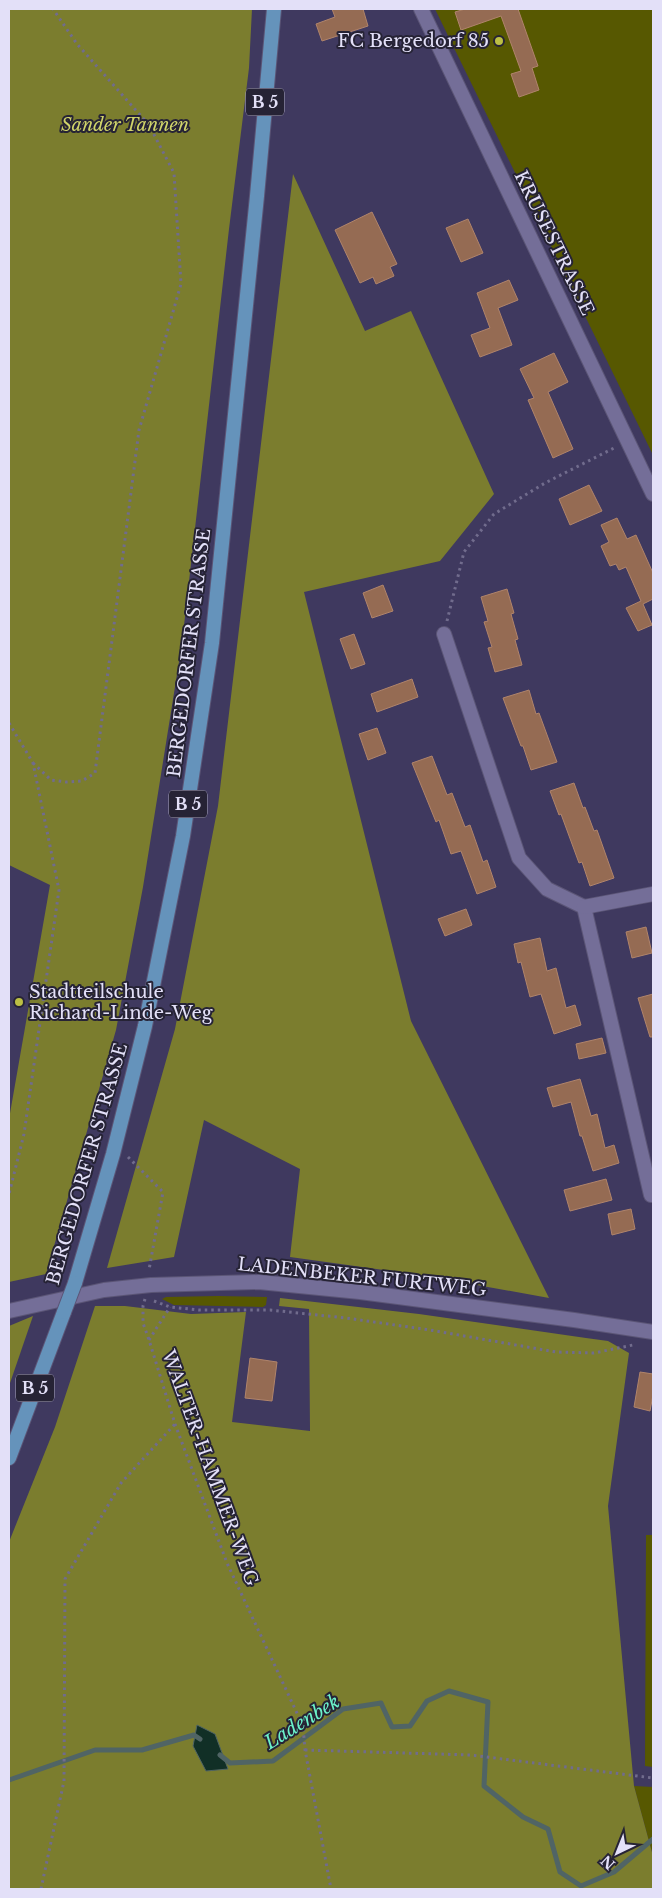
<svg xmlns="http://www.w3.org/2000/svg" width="662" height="1898" viewBox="0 0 662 1898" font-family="'Libre Baskerville',serif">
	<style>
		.green { fill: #575801 }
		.forest { fill: #7b7d2e }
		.water { fill: #112f26; stroke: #506465 }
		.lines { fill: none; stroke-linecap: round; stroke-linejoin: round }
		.stream { stroke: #506465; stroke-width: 5 }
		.building { fill: #956b53; stroke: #b0846b }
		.minor-casing { stroke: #5b5576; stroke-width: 16 }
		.tertiary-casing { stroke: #5b5576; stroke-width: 16 }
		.primary-casing { stroke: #5b5576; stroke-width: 16 }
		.path { stroke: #716c8d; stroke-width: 3; stroke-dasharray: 2.5 4; stroke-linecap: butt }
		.minor { stroke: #746e98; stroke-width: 14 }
		.tertiary { stroke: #746e98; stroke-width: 14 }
		.primary { stroke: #6593bb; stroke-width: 14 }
		.primary-bridge-casing { stroke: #5b5576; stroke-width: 16; stroke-linecap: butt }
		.primary-bridge { stroke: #6593bb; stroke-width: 14 }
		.poi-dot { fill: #bcbf44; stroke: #262335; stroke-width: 2 }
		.labels { text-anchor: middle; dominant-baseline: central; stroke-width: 4; stroke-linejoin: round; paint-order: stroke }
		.shield { fill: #262335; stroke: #aaa7be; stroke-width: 1 }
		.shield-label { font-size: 16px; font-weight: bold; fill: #e3e0f8 }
		.poi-label { font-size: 18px; fill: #e3e0f8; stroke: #262335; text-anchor: end }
		.park-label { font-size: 18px; font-style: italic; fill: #d1d56a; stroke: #262335 }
		.street-label { font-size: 18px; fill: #e3e0f8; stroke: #262335 }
		.water-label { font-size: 19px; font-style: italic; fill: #6cf2ca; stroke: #262335 }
	</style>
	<rect width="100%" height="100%" fill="#3f395f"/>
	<g class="green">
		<path d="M435,9H653V455Z"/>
		<path d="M218,1296L267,1297L266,1305L263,1307L174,1305L162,1299L166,1297Z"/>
		<path d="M646,1535H653V1767L645,1766Z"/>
		<path d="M634,1786L653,1787V1856Z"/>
	</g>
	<g class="forest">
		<path d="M9,9H252L249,68L229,229L182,643L143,887L116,1030L46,1274L9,1282V1119L50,885L9,865Z"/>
		<path d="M293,174L365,331L411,311L494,494L440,561L304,592L411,1021L549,1298L427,1276L290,1257L300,1169L204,1120L174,1257L107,1268L175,1029L218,806Z"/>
		<path d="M280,1298L419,1314L586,1338L608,1341L629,1353L608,1506L634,1786L653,1856V1889H9V1542L55,1427L95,1306H125L191,1314L246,1312L232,1422L310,1431L309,1309L279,1306Z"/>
		<path d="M33,1316L9,1386V1326Z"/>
	</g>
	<path class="water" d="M197,1725L215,1734L228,1769L206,1771L193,1746Z"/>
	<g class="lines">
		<g class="stream">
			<path d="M220,1755L230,1763L273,1761L343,1709L381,1703L392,1727L410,1726L427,1701L449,1691L488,1702L484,1786L523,1817L548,1829L560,1872L581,1886L614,1872L653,1839"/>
			<path d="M9,1780L95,1750H142L194,1735L200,1739"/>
		</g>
	</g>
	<g class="building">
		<path d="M332,9H363L368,26L322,41L316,24L335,17Z"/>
		<path d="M465,9H518L538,66L532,68L539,90L519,97L511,74L521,71L501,16L461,30L455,12Z"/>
		<path d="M372,212L397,264L390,267L394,276L376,284L373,277L360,283L335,230Z"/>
		<path d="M468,219L483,253L461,262L446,228Z"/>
		<path d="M509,280L518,300L498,308L512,345L480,357L471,335L490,328L477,293Z"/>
		<path d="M554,353L568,382L548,392L573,449L553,458L528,400L534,398L520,369Z"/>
		<path d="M589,485L602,511L570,525L559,499Z"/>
		<path d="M617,518L627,539L636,535L653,573V599L643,604L652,625L638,631L626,608L641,601L626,567L619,570L616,564L610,566L601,546L609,542L601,525Z"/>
		<path d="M383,585L393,611L372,618L363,593Z"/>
		<path d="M507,589L514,613L511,614L518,639L515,640L522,665L495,672L488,648L492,647L484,622L488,621L481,597Z"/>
		<path d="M354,634L365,664L351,669L340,639Z"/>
		<path d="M412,679L418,697L377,712L371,694Z"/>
		<path d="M529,690L536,714L539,713L557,762L531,770L523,746H521L503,698Z"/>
		<path d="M377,728L386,753L368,760L359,734Z"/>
		<path d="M432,756L447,795L452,793L465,827L470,825L483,862L487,860L496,887L477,894L461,851L451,854L439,820L436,822L412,763Z"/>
		<path d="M574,783L583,808L585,807L594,831L597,830L614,878L590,886L582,862L579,863L561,814L559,815L550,791Z"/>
		<path d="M466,909L472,925L445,936L438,919Z"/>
		<path d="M646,927L652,953L632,958L626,932Z"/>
		<path d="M540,938L547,971L556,968L566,1008L575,1005L581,1025L554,1034L541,994L530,997L521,962L518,963L514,944Z"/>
		<path d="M653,994V1037H650L638,998Z"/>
		<path d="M602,1038L606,1053L579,1059L576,1044Z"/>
		<path d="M580,1079L591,1116L597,1114L605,1148L614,1145L619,1163L593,1171L582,1136H580L571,1102L553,1107L547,1088Z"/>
		<path d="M606,1179L612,1200L570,1211L564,1190Z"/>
		<path d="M631,1209L635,1229L612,1235L608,1214Z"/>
		<path d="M250,1358L277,1362L272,1401L245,1398Z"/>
		<path d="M640,1372L653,1374V1395L650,1411L634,1407Z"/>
	</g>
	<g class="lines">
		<g class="minor-casing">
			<g id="minor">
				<path d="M421,9L653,494"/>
				<path d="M444,634L519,858L547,889L584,907L651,1195"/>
				<path d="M584,907L653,894"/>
			</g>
		</g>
		<g class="tertiary-casing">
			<path id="tertiary" d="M9,1311L104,1290L151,1285L259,1282L360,1292L574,1320L653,1332"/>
		</g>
		<g class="primary-casing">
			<g id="primary">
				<path d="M75,1283L113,1154L145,1026L183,836L212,643L257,196L274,9"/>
				<path d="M9,1458L64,1312"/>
			</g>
		</g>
		<g class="path">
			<path d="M447,621L464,552L494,514L545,483L616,447"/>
			<path d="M9,723L33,763L59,890L24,1134L9,1194"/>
			<path d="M33,763L51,780L66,782L82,781L95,773L139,430L181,284L174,173L149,125L77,44L53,9"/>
			<path d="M128,1157L163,1192L149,1270"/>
			<path d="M145,1299L143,1306V1323L149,1340L175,1424L227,1563L303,1726L305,1750L331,1889"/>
			<path d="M154,1301L170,1307L199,1310H270L346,1318L430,1330L556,1352L594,1353L633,1345"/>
			<path d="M149,1340L170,1307"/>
			<path d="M305,1750L471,1755L653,1778"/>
			<path d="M41,1889L64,1781L65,1579L121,1483L175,1424"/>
		</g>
		<use href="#minor" class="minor"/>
		<use href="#tertiary" class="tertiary"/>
		<use href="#primary" class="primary"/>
		<g class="primary-bridge-casing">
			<path id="primary-bridge" d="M64,1312L75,1283"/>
		</g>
		<use href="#primary-bridge" class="primary-bridge"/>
	</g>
	<g class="poi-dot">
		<circle cx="499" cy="41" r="5"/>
		<circle cx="19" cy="1002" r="5"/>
	</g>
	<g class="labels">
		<g class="shield">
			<rect x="246" y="88.5" width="38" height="27" rx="4"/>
			<rect x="169" y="790.5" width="38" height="27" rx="4"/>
			<rect x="16" y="1374.5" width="38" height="27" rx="4"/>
		</g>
		<g class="shield-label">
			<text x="265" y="102">B 5</text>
			<text x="188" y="804">B 5</text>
			<text x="35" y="1388">B 5</text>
		</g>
		<g class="poi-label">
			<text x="489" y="41">FC Bergedorf 85</text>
			<text x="29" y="992" text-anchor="start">Stadtteilschule<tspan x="29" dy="21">Richard-Linde-Weg</tspan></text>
		</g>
		<g class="park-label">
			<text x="125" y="125">Sander Tannen</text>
		</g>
		<g class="street-label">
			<text transform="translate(554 243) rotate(64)">KRUSESTRASSE</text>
			<text transform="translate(189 653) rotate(-83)">BERGEDORFER STRASSE</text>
			<text transform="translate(87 1164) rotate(-74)">BERGEDORFER STRASSE</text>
			<text transform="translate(362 1277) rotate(6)">LADENBEKER FURTWEG</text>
			<text transform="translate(210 1468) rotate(70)">WALTER-HAMMER-WEG</text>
		</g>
		<g class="water-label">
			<text transform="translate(302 1722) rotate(-32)">Ladenbek</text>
		</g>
	</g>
	<rect width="662" height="1898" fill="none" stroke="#e3e0f8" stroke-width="20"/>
	<g transform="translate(617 1853) rotate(223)" stroke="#262335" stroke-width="4" paint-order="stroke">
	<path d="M0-4L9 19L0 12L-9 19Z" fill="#e3e0f8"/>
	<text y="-8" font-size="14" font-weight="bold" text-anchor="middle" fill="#e3e0f8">N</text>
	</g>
</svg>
